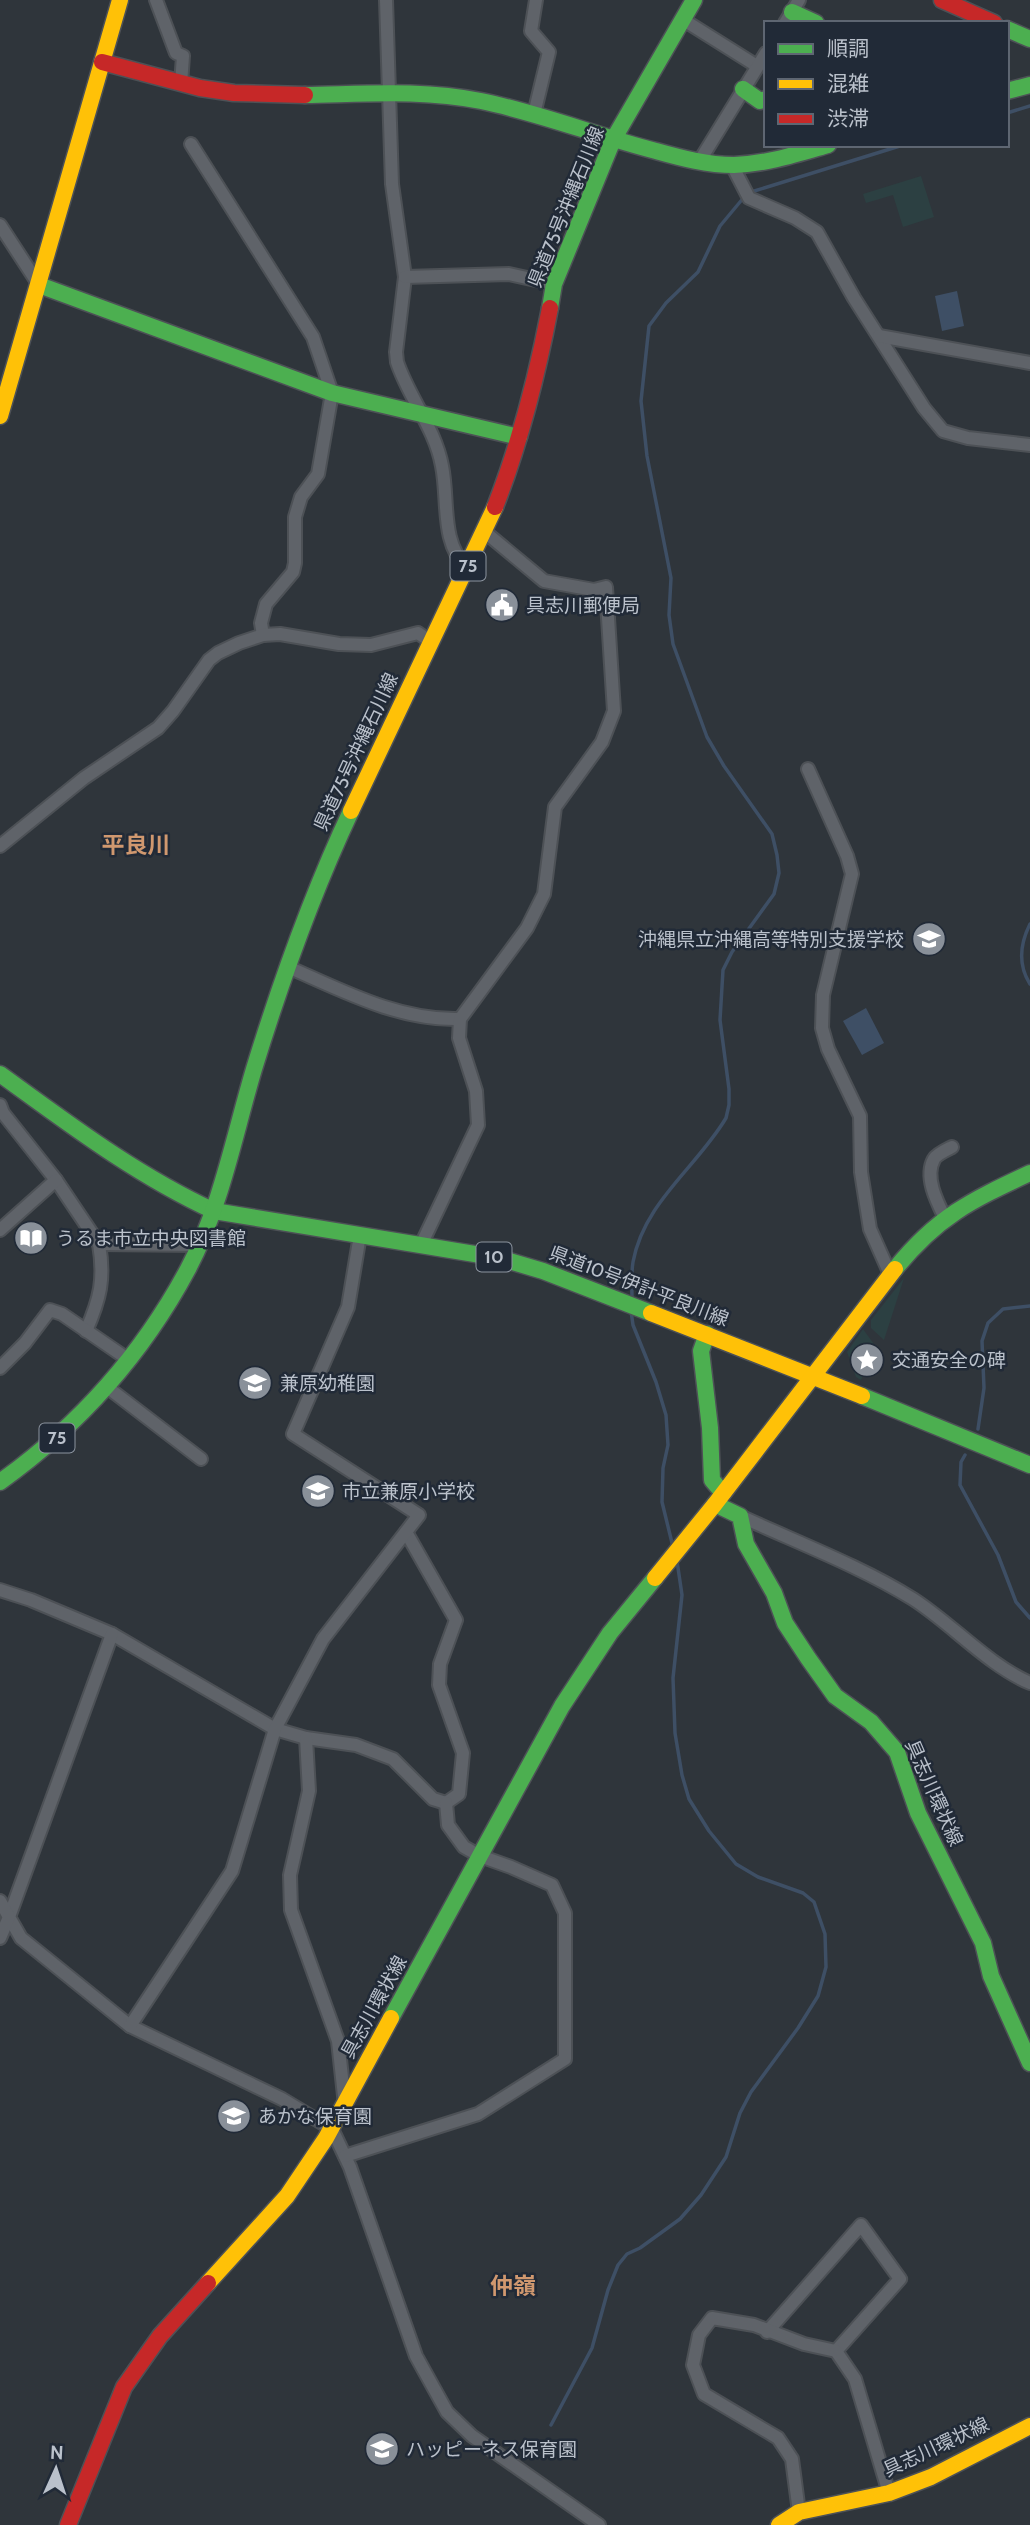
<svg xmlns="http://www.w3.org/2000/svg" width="1030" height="2525" viewBox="0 0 1030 2525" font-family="Cabin,'Noto Sans JP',sans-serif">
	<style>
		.green { fill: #2c4042 }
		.water { fill: #3e4f65 }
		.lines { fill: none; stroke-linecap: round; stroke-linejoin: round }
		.stream { stroke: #3e4f65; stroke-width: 3.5 }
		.street-casing { stroke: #4d5156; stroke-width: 16 }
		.fast-casing { stroke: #4d5156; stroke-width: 19 }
		.slow-casing { stroke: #4d5156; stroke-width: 19 }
		.jam-casing { stroke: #4d5156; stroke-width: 19 }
		.street { stroke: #5f6369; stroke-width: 12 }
		.fast { stroke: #4caf50; stroke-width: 16 }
		.slow { stroke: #ffc107; stroke-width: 16 }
		.jam { stroke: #c62828; stroke-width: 16 }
		.labels { text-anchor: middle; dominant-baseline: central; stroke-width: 5; stroke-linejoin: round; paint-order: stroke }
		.shield { fill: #212a37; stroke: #8c949f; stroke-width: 2 }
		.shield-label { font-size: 18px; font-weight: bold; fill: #bac1cb }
		.street-label { font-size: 19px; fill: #bac1cb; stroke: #212a37 }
		.poi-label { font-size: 19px; fill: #bac1cb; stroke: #212a37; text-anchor: start }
		.quarter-label { font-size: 23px; font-weight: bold; fill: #d0986f; stroke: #212a37 }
	</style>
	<rect width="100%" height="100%" fill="#2f353b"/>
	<g class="green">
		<path d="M921,176L934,217L903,227L893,195L866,203L863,194Z"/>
		<path d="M904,1278L884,1340L871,1328V1320Z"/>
		<path d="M863,1329L876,1347L861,1380L856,1377L847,1352Z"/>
	</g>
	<g class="water">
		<path d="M957,291L964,326L942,331L935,296Z"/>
		<path d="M866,1008L884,1043L862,1055L843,1021Z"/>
	</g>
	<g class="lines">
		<g class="stream">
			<path d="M1007,113L1030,106"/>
			<path d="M751,192L903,145"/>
			<path d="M1030,924C1020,944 1018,965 1030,984"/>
			<path d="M632,1300C632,1288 631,1274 633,1262C644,1202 697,1167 726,1118L729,1105V1089L720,1020L723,970L732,952L774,894L779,873L777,855L772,834L724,766L707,737L673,644L669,615L671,578L647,456L641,401L649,326L666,303L698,272L720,226L745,196"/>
			<path d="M631,1311L633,1325L656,1382L666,1415L668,1445L663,1468L662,1502L673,1547"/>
			<path d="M978,1429L984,1388L982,1341L988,1323L1003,1309L1030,1306"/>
			<path d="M965,1455L961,1462L960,1485L998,1555L1016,1602L1030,1618"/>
			<path d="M551,2425L592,2348L608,2290L618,2265L627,2254L640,2248L680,2219L701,2195L726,2157L740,2113L751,2092L798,2028L818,1996L826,1967L825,1934L814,1902L803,1893L758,1877L736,1864L709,1831L689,1799L682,1775L675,1733L673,1678L682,1595L677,1561"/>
		</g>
		<g class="street-casing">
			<g id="street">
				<path d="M156,0L176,53L183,56L181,84"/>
				<path d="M386,0L392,184L405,277L396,352L397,362C409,398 435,428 442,466C449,500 440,542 467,568"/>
				<path d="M682,19L757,66"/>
				<path d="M785,23L799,0"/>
				<path d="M534,114L549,52L531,31L536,0"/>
				<path d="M191,144L313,337L332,393L318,474L301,497L295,517V563L293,572L266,604L261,623L263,635"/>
				<path d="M699,162L766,53"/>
				<path d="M732,165L749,198L795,218L817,232L854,298L924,408L943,431L968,438L1030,445"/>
				<path d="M0,225L39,285"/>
				<path d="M405,277L509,274L554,284"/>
				<path d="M879,336L1030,363"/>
				<path d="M808,769L847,856L852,874L823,995L822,1028L828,1049L860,1116L861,1172L870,1229L890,1274"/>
				<path d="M0,846L84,778L158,728L173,711L209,660L218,653L239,643L263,635L280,634L339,644L371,645L418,633L431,642"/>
				<path d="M288,967C343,991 399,1021 460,1019"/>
				<path d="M0,1105L3,1113L56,1180L99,1244L200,1245"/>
				<path d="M945,1218C937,1202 924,1177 934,1159C937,1154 946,1150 952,1147"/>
				<path d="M0,1230L56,1180"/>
				<path d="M421,1245L478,1125L476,1091L459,1038L460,1019L527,928L544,894L555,807L602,742L614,711L606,587L594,590L544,581L485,532"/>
				<path d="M86,1331C100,1299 105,1279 99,1244"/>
				<path d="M0,1368L25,1343L50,1310L62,1314L129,1360"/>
				<path d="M107,1387L201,1459"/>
				<path d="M740,1516C796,1542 860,1566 913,1599C952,1624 988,1665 1030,1683"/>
				<path d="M406,1532L456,1620L440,1664L439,1685L463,1753L459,1794L446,1803"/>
				<path d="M0,1590L31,1600L112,1634L275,1729L306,1738L356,1745L393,1759L433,1799L446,1803"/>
				<path d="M112,1634L9,1917L21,1938L130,2026L282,2099L332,2129L350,2167L416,2356L447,2412L472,2436L599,2525"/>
				<path d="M306,1738L309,1791L290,1875L291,1910L338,2041L345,2105"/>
				<path d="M0,1901L9,1917L0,1938"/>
				<path d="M130,2026L232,1871L275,1729L323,1639L419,1515L293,1434L348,1307L360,1235"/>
				<path d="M345,2156L478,2114L565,2059V1913L552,1885L511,1867L480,1856L464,1847L448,1825L446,1803"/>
				<path d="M767,2332L861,2225L900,2279L836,2351"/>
				<path d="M799,2512L792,2459L778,2438L704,2394L693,2365L699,2335L712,2318L754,2325L804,2344L836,2351L855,2379L889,2493"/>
			</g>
		</g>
		<g class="fast-casing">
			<g id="fast">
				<path d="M792,12L816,23"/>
				<path d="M1007,29L1030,39"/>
				<path d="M743,89L760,101L766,99"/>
				<path d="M1007,91L1030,85"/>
				<path d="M305,95C364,94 423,89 481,101C540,113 597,136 656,151C681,158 707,165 734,165C767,164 797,154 828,145"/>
				<path d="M39,285L332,393L519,437"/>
				<path d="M550,308L554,284L613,140L694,0"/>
				<path d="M0,1074C69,1124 136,1175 214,1211"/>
				<path d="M214,1211L499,1258L543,1271L651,1313"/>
				<path d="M895,1269C937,1217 970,1201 1030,1173"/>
				<path d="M707,1334L701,1351L710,1428L712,1480L723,1493"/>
				<path d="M862,1396L1030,1465"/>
				<path d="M0,1482C78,1426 142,1355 188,1269C221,1207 234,1136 254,1069C281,981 312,894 351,811"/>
				<path d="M715,1504L740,1516L746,1544L774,1593L785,1623L808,1658L835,1696L871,1722L897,1752L918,1813L983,1943L991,1976L1030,2063"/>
				<path d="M391,2018L562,1706L610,1633L655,1578"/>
			</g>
		</g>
		<g class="slow-casing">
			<g id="slow">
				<path d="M0,416L120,0"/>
				<path d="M351,811L495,507"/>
				<path d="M651,1313L862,1396"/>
				<path d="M655,1578L715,1504L895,1269"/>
				<path d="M208,2283L287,2196L326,2138L391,2018"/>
				<path d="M779,2525L799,2512L889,2493L931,2477L1030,2426"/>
			</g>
		</g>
		<g class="jam-casing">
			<g id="jam">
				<path d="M942,0L994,23"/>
				<path d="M102,62L200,88L234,93L305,95"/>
				<path d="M495,507C520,443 537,376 550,308"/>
				<path d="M68,2525L124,2387L160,2336L208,2283"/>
			</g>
		</g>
		<use href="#street" class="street"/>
		<use href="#fast" class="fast"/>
		<use href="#slow" class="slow"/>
		<use href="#jam" class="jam"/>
	</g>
	<defs>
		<g id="civic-disc" transform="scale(1.75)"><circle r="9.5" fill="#899099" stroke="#212a37"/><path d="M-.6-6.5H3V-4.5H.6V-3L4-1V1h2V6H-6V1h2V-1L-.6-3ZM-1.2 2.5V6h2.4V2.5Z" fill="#fff"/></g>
		<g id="school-disc" transform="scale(1.75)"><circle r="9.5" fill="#899099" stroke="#212a37"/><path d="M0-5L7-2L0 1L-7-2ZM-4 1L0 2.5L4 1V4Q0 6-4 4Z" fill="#fff"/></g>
		<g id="library-disc" transform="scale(1.75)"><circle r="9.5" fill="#899099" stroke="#212a37"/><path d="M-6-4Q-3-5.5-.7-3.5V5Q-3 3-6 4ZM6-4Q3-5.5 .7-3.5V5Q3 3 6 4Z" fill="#fff"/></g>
		<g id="sight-disc" transform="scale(1.75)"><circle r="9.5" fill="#899099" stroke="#212a37"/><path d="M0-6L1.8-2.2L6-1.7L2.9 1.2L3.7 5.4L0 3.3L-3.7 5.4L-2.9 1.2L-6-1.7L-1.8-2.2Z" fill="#fff"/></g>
	</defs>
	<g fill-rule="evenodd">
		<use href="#civic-disc" x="502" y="605"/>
		<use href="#school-disc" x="929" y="939"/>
		<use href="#library-disc" x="31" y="1238"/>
		<use href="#sight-disc" x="867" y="1360"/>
		<use href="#school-disc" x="255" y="1383"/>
		<use href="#school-disc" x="318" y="1491"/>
		<use href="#school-disc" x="234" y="2116"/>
		<use href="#school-disc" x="382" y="2449"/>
	</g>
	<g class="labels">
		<g class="shield">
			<rect x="450.5" y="551.5" width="35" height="29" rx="5"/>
			<rect x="476.5" y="1242.5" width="35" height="29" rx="5"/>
			<rect x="39.5" y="1423.5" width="35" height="29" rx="5"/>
		</g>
		<g class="shield-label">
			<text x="468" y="566">75</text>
			<text x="494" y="1257">10</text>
			<text x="57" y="1438">75</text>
		</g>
		<g class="street-label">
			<text transform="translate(566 207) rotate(-68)">県道75号沖縄石川線</text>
			<text transform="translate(356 752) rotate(-65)">県道75号沖縄石川線</text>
			<text transform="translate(639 1286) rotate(21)">県道10号伊計平良川線</text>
			<text transform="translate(934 1793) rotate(66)">具志川環状線</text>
			<text transform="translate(374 2007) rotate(-61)">具志川環状線</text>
			<text transform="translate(936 2447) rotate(-25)">具志川環状線</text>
		</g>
		<g class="poi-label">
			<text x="526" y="605">具志川郵便局</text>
			<text x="904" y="939" text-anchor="end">沖縄県立沖縄高等特別支援学校</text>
			<text x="56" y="1238">うるま市立中央図書館</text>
			<text x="892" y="1360">交通安全の碑</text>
			<text x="280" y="1383">兼原幼稚園</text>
			<text x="342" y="1491">市立兼原小学校</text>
			<text x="258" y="2116">あかな保育園</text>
			<text x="406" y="2449">ハッピーネス保育園</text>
		</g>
		<g class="quarter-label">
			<text x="136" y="845">平良川</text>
			<text x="513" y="2286">仲嶺</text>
		</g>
	</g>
	<rect x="764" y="21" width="245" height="126" fill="#212a37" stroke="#5e6672" stroke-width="2"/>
	<rect x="778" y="44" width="35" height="10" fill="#4caf50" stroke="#5e6672" stroke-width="2"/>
	<text x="827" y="56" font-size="21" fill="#bac1cb">順調</text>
	<rect x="778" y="79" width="35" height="10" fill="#ffc107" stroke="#5e6672" stroke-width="2"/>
	<text x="827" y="91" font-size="21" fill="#bac1cb">混雑</text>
	<rect x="778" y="114" width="35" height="10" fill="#c62828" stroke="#5e6672" stroke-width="2"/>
	<text x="827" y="126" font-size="21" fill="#bac1cb">渋滞</text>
	<g transform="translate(56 2469) rotate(3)" stroke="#212a37" stroke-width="5" paint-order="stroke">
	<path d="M0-5L12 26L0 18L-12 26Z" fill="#bac1cb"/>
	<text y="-10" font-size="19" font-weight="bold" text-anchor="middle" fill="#bac1cb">N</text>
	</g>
</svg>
